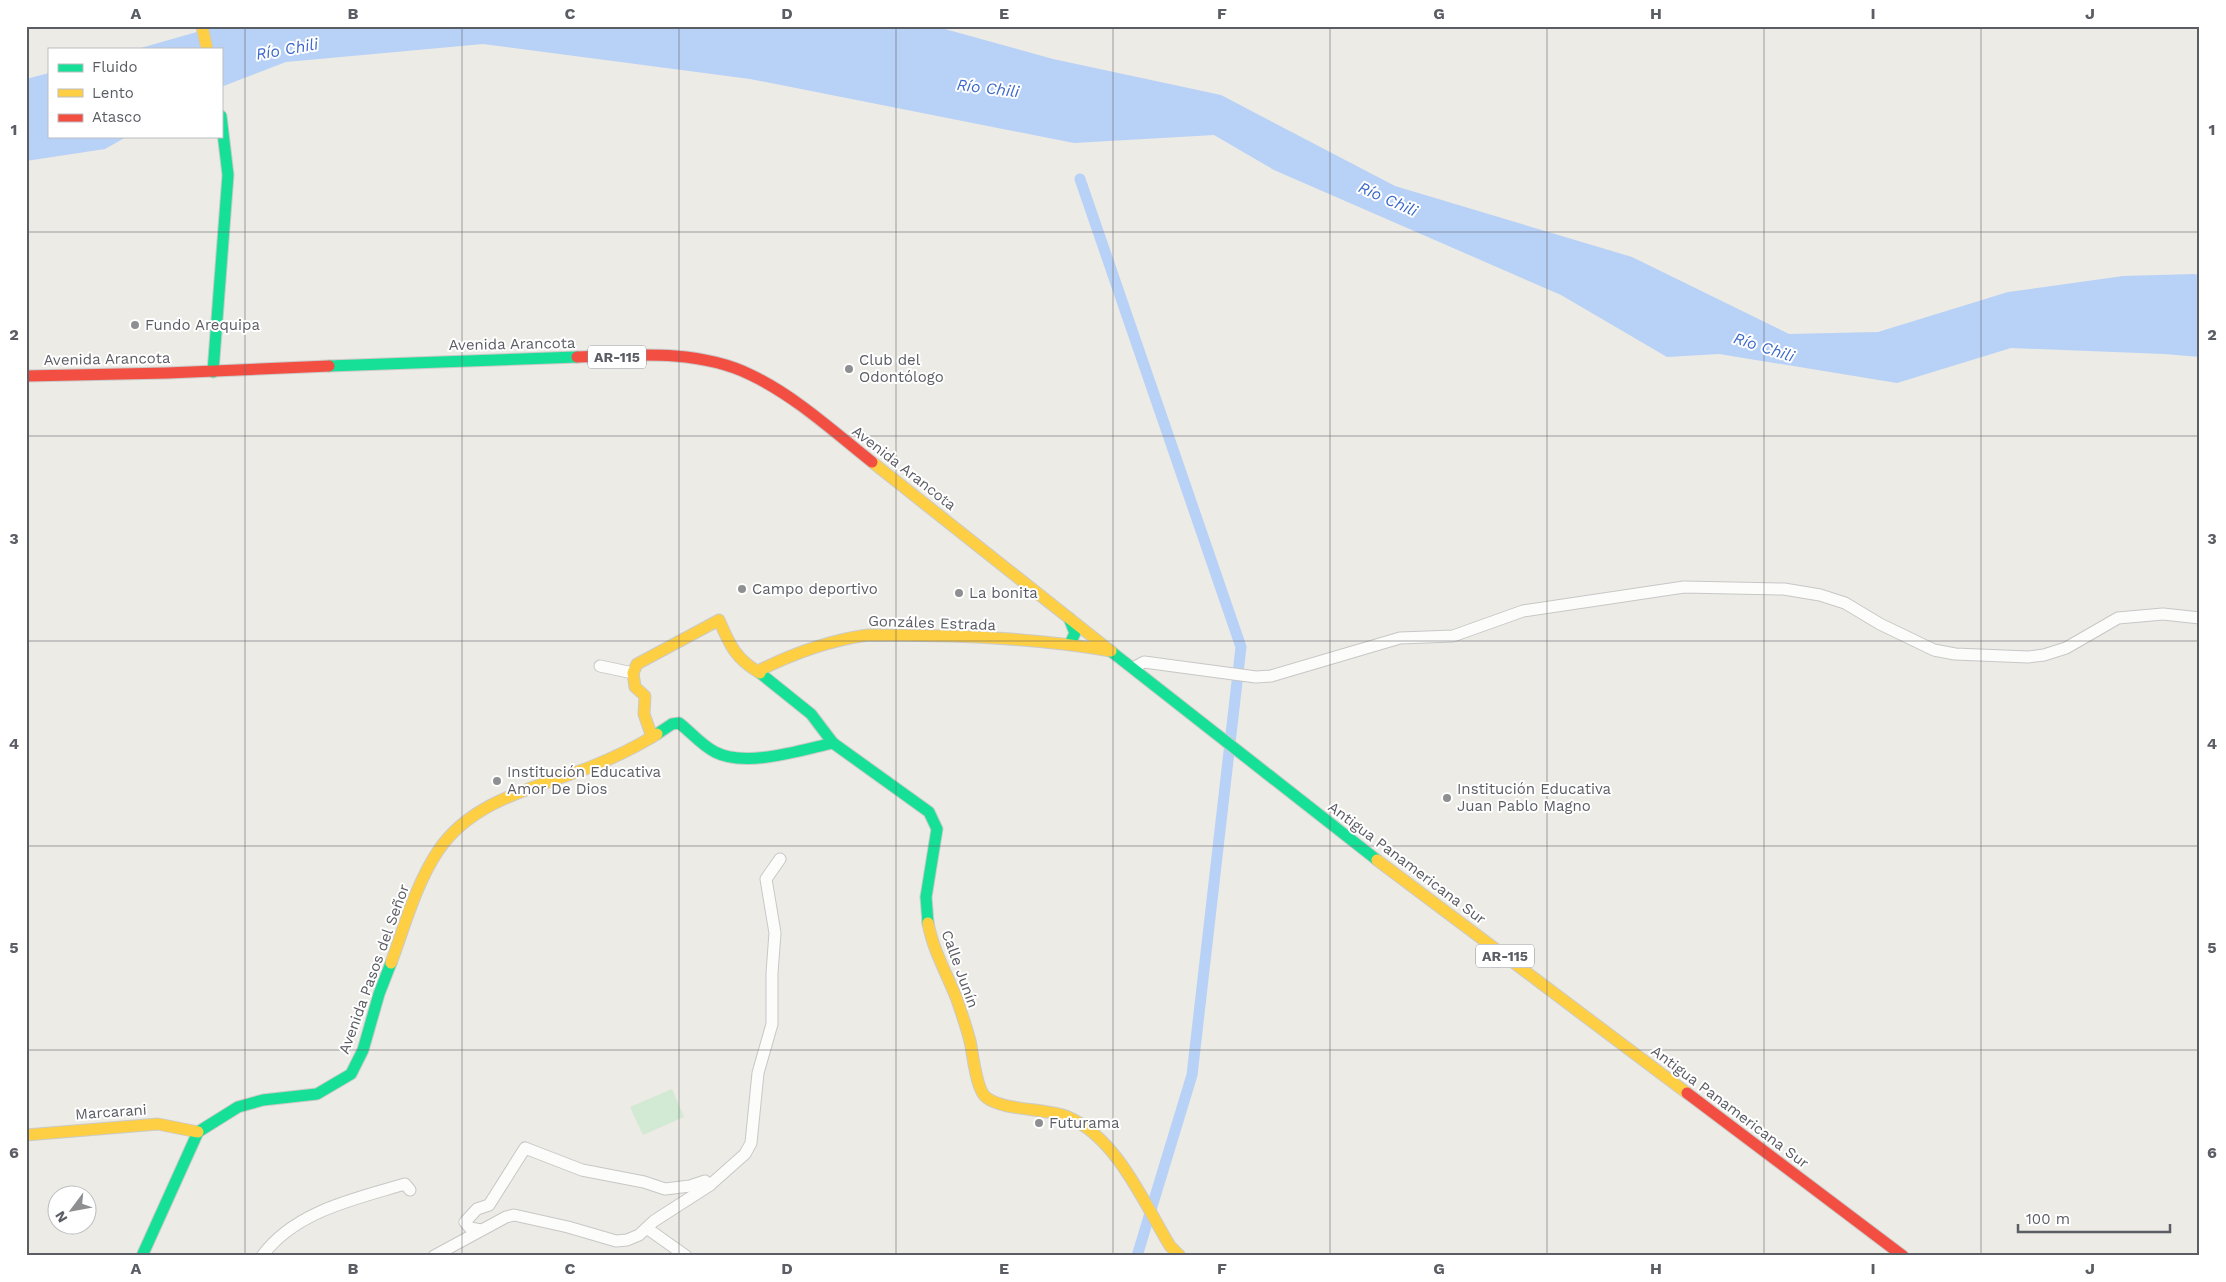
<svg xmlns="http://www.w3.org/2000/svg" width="2226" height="1282" viewBox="0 0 2226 1282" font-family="'Work Sans',sans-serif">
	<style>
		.green { fill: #d2e9d3 }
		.water { fill: #b8d1f7 }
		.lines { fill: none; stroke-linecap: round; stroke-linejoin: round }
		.canal { stroke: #b8d1f7; stroke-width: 11 }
		.street-casing { stroke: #c8c7c7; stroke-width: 13 }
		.fast-casing { stroke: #cacaca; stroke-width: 13 }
		.slow-casing { stroke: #cacaca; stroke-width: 13 }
		.jam-casing { stroke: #cacaca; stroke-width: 13 }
		.street { stroke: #fcfcfb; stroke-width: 11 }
		.fast { stroke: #16e098; stroke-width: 11 }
		.slow { stroke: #ffcf43; stroke-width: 11 }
		.jam { stroke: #f24e42; stroke-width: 11 }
		.grid { fill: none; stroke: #5b5d64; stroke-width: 1; stroke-opacity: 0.55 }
		.poi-dot { fill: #8e8f91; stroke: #fff; stroke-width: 2 }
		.labels { text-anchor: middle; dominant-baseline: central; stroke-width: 4; stroke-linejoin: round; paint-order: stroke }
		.shield { fill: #fff; stroke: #8c8e92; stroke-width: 1 }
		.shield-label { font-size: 14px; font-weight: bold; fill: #5b5d64 }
		.poi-label { font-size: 15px; fill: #5b5d64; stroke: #fff; text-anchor: start }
		.street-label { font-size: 15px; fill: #5b5d64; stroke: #fff }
		.water-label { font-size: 16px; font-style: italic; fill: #3c69cb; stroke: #fff }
		.neatline { fill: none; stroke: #5b5d64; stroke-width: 2 }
		.grid-label { font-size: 16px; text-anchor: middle; font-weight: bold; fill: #5b5d64 }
	</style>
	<rect width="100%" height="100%" fill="#ecebe5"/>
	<path class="green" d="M672,1089L684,1117L643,1135L630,1107Z"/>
	<g class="water">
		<path d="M218,26H934L1053,59L1221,95L1395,186L1632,257L1789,334L1878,332L2008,292L2123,276L2194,274L2200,275V357L2164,354L2011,348L1897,383L1719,354L1667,357L1561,295L1274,170L1214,135L1074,143L750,79L483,44L286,62L221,87V49H137Z"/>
		<path d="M49,73V136H128L105,149L26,161V79Z"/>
	</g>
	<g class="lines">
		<path class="canal" d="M1080,179L1241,647L1192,1075L1137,1256"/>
		<g class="street-casing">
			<g id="street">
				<path d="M600,666L633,673"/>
				<path d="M1133,668L1144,662L1256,677L1271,676L1400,638L1453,636L1523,611L1684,587L1784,589L1820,595L1845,603L1880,624L1934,650L1955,654L2028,657L2044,655L2066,648L2118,618L2163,614L2200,618"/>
				<path d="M648,1229L686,1256"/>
				<path d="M481,1230L470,1228L465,1222L477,1209L489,1205L525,1148L582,1170L644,1182L665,1189L690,1186L705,1181L710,1185"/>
				<path d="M262,1256C295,1211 355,1199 405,1184L410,1190"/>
				<path d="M434,1256L506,1217L514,1215L568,1227L616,1241L627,1240L639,1235L654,1221L710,1185L745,1154L751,1143L758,1073L772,1024V973L775,933L766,879L780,859"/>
			</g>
		</g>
		<g class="fast-casing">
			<g id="fast">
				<path d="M329,366L577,357"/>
				<path d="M213,372L228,175L221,116"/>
				<path d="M1069,618L1075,633L1070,644"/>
				<path d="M1108,649L1377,860"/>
				<path d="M760,673L811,714L833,743L929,812L937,829L926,897L928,923"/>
				<path d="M657,734L672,724L679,723C691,732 701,745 715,752C746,768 801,750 833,743"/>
				<path d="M142,1256L198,1132L238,1107L263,1100L317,1094L351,1074L363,1050L379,994L391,963"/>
			</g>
		</g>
		<g class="slow-casing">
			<g id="slow">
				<path d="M202,26L207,49"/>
				<path d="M872,462L1108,649"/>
				<path d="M758,671C792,654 831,640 868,635C949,635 1031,637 1111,651"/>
				<path d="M652,737L644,714L645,696L635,687L633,673L637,664L719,620C730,646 736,659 760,673"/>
				<path d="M1377,860L1687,1093"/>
				<path d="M928,923C933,950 946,972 956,997C961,1011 966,1026 970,1041C973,1054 976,1091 987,1098C1005,1111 1046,1108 1068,1117C1117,1138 1144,1203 1170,1246L1180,1256"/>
				<path d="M391,963C405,925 416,884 438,851C472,800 535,788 588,768C611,759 636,747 657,734"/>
				<path d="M26,1135L158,1124L198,1132"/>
			</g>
		</g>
		<g class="jam-casing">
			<g id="jam">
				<path d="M577,357C634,355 698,349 751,375C795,396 833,431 872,462"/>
				<path d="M26,376L167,373L329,366"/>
				<path d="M1687,1093L1903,1256"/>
			</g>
		</g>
		<use href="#street" class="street"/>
		<use href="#fast" class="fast"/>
		<use href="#slow" class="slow"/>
		<use href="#jam" class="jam"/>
	</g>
	<path class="grid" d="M245,26V1256M462,26V1256M679,26V1256M896,26V1256M1113,26V1256M1330,26V1256M1547,26V1256M1764,26V1256M1981,26V1256M26,232H2200M26,436H2200M26,641H2200M26,846H2200M26,1050H2200"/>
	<g class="poi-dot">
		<circle cx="135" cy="325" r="5"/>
		<circle cx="849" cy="369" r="5"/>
		<circle cx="742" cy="589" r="5"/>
		<circle cx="959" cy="593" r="5"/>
		<circle cx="497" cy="781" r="5"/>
		<circle cx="1447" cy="798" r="5"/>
		<circle cx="1039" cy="1123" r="5"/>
	</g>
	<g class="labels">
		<g class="shield">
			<rect x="588" y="345.5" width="58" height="23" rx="4"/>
			<rect x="1476" y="944.5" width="58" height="23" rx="4"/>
		</g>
		<g class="shield-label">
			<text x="617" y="357">AR-115</text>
			<text x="1505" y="956">AR-115</text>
		</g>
		<g class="poi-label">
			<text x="145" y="325">Fundo Arequipa</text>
			<text x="859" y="360">Club del<tspan x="859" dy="17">Odontólogo</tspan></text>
			<text x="752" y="589">Campo deportivo</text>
			<text x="969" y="593">La bonita</text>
			<text x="507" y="772">Institución Educativa<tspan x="507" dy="17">Amor De Dios</tspan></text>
			<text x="1457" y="789">Institución Educativa<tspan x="1457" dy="17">Juan Pablo Magno</tspan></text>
			<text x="1049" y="1123">Futurama</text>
		</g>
		<g class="street-label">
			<text transform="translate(512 344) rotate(-1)">Avenida Arancota</text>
			<text transform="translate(107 359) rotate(-1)">Avenida Arancota</text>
			<text transform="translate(904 468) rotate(38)">Avenida Arancota</text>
			<text transform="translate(932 623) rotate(2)">Gonzáles Estrada</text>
			<text transform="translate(1407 863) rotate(37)">Antigua Panamericana Sur</text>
			<text transform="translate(374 969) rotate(-70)">Avenida Pasos del Señor</text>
			<text transform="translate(960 969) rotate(70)">Calle Junín</text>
			<text transform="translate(1730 1107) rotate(37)">Antigua Panamericana Sur</text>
			<text transform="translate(111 1112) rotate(-4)">Marcarani</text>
		</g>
		<g class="water-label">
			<text transform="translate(287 49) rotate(-10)">Río Chili</text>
			<text transform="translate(988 88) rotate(7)">Río Chili</text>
			<text transform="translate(1388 199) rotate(24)">Río Chili</text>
			<text transform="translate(1764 347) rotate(18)">Río Chili</text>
		</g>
	</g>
	<rect width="2226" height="1282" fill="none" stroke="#ffffff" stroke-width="55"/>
	<rect x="48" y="48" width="175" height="90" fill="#ffffff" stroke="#bdbec1"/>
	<rect x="58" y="64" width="25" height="8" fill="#16e098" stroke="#bdbec1"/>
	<text x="92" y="72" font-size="15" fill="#5b5d64">Fluido</text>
	<rect x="58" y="89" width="25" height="8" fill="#ffcf43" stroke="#bdbec1"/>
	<text x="92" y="98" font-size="15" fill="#5b5d64">Lento</text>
	<rect x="58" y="114" width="25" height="8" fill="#f24e42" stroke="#bdbec1"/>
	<text x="92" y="122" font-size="15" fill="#5b5d64">Atasco</text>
	<g transform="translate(72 1210) rotate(238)"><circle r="24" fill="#ffffff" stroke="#bdbec1"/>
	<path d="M0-4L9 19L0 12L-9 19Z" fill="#8e8f91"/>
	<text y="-8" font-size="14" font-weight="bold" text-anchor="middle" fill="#5b5d64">N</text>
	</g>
	<path d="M2018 1224v8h152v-8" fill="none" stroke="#5b5d64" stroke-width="2.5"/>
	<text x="2026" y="1224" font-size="15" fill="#5b5d64" stroke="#ffffff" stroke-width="4" paint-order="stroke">100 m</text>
	<rect x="28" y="28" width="2170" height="1226" class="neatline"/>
	<g class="grid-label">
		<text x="136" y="19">A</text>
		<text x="353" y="19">B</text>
		<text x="570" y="19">C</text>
		<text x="787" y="19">D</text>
		<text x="1004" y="19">E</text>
		<text x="1222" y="19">F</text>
		<text x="1439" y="19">G</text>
		<text x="1656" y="19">H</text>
		<text x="1873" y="19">I</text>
		<text x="2090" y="19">J</text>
		<text x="14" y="135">1</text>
		<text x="2212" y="135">1</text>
		<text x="14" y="340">2</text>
		<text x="2212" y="340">2</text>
		<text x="14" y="544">3</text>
		<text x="2212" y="544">3</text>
		<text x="14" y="749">4</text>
		<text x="2212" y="749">4</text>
		<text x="14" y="953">5</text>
		<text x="2212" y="953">5</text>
		<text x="14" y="1158">6</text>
		<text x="2212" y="1158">6</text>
		<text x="136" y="1274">A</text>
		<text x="353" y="1274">B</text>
		<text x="570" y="1274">C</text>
		<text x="787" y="1274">D</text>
		<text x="1004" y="1274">E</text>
		<text x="1222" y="1274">F</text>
		<text x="1439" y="1274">G</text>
		<text x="1656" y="1274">H</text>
		<text x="1873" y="1274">I</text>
		<text x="2090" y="1274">J</text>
	</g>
</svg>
